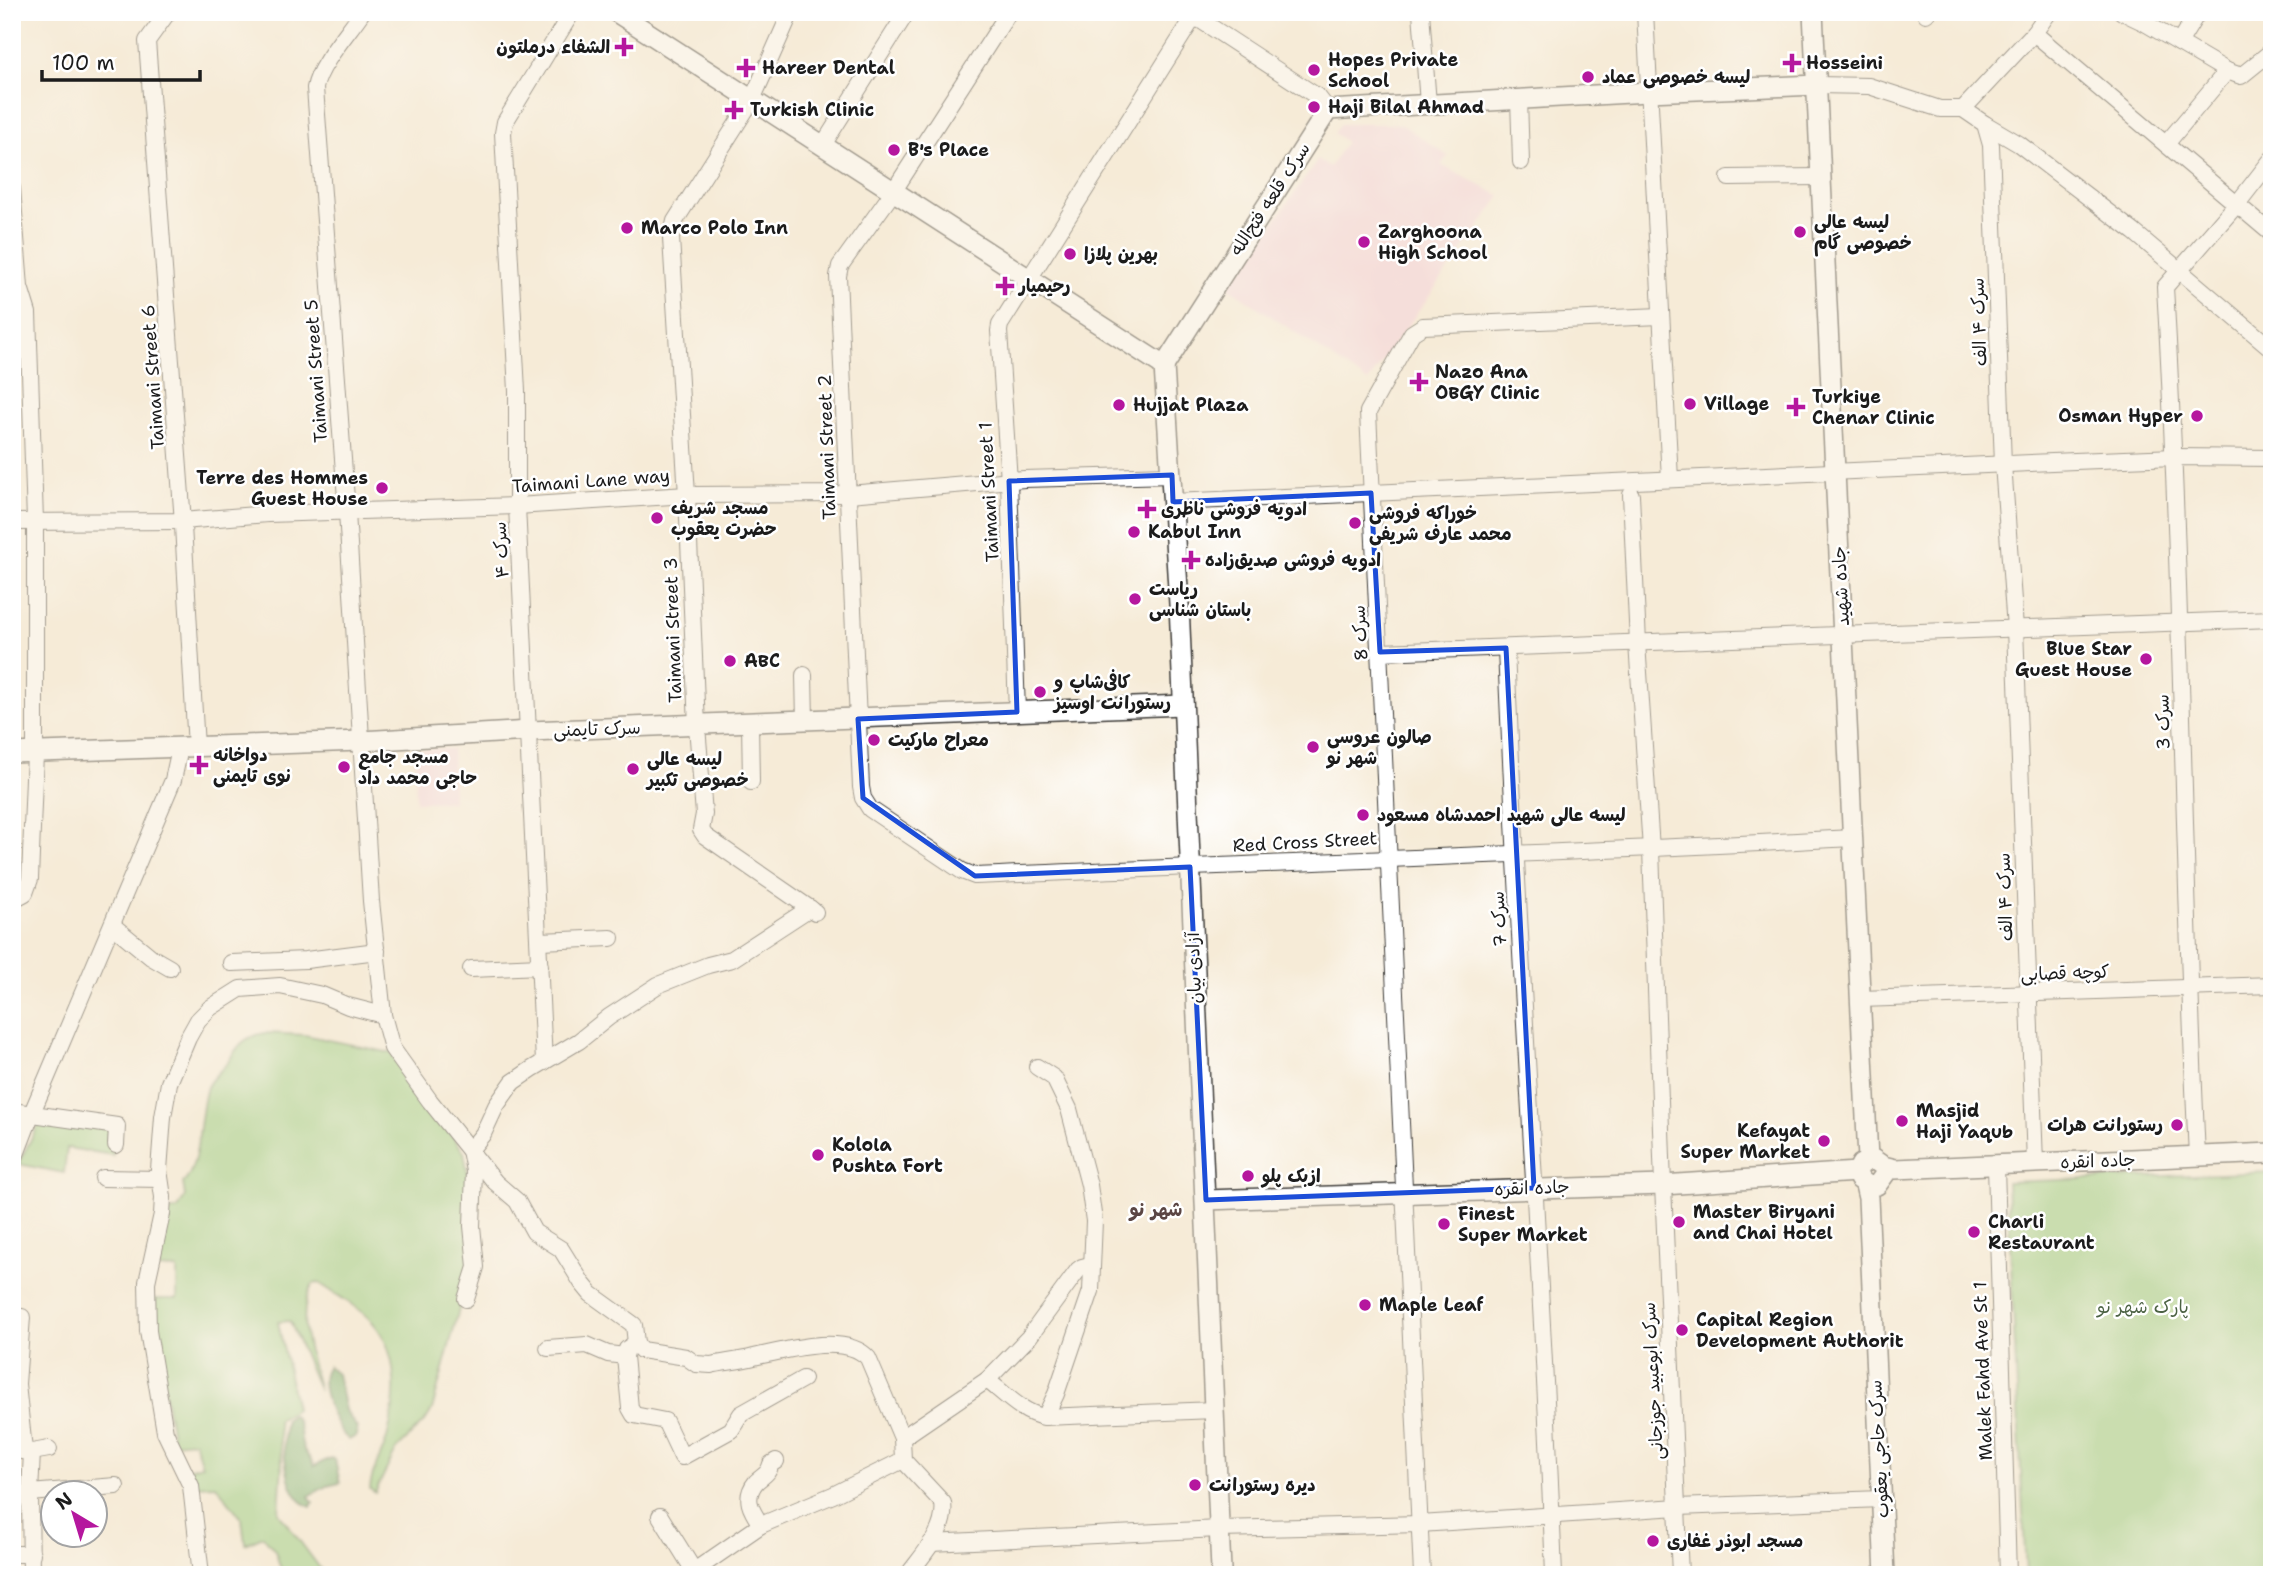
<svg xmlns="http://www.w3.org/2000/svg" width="2284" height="1587" viewBox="0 0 2284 1587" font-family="'Shantell Sans','Playpen Sans Arabic',sans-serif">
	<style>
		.built { fill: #f4cfdd }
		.green { fill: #94cc7f; stroke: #58744e; stroke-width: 2 }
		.forest { fill: #77b06e; stroke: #4a6645; stroke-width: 2 }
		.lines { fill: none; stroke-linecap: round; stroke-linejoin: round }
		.minor-casing { stroke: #3d3b38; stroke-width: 18 }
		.major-casing { stroke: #3d3b38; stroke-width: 22 }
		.minor { stroke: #fff; stroke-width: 16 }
		.major { stroke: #fff; stroke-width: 19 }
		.marked { fill: none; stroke: #1d4ed8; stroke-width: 5; stroke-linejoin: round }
		.poi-dot { fill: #b5179e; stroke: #fff; stroke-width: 2.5 }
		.labels { text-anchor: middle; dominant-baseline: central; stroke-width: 5; stroke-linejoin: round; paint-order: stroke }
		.poi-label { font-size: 18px; font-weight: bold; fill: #1c1c1c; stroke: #fff; text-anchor: start }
		.street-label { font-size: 18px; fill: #1c1c1c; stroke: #fff }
		.park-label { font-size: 18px; fill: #4c6244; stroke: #fff }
		.neighbourhood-label { font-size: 19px; font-weight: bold; fill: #5b4644; stroke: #fff }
	</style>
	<rect width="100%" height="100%" fill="#fff"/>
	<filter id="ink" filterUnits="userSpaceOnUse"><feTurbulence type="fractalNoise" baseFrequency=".0143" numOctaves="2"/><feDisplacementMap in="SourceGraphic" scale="14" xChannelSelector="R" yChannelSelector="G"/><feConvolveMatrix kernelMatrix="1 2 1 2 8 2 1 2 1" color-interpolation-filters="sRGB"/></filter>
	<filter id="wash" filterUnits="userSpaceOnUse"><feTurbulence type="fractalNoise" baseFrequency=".00686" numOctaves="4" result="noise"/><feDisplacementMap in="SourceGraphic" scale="28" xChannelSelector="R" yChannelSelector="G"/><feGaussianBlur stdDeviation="1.57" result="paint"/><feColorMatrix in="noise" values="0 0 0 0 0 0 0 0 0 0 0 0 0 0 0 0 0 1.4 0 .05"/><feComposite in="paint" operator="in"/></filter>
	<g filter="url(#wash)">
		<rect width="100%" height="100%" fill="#f6ebd7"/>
		<g class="built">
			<path d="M1340,124H1401L1448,156L1441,165L1501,196L1368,382L1228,287L1318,160L1330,167L1346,142L1334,133Z"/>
			<path d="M415,749H452L453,801L416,802Z"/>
		</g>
		<g class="green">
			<path d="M265,1033L305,1035L391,1053L464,1152L469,1179L473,1257L432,1410L425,1421L396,1450L375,1493L370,1489C371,1471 382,1456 387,1438C396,1404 400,1360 378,1329C364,1309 339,1297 319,1283L313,1284C294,1315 311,1358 319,1391L290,1321L278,1322L296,1409L278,1420L282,1462L279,1513L325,1575H283L275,1551L263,1536L245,1544L242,1519L216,1485L193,1486L185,1469L202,1465L194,1441L173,1443L149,1299H177V1269L155,1268L168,1211L178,1209L185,1196L183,1183C200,1169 199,1111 207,1087C211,1078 222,1070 228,1062C238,1045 245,1036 265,1033Z"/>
			<path d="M41,1120L114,1129L113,1155L67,1148L64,1173L18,1164Z"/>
			<path d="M2272,1172V1575H2026L2007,1182Z"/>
		</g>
		<g class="forest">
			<path d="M328,1366L337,1374L345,1410L357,1428L356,1436L349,1440C335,1429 314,1381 328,1366Z"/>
			<path d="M292,1415C302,1422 299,1436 303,1447C305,1454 312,1459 314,1466L331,1458L335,1460L340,1483L327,1486L309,1496L313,1502L311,1507C284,1499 281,1442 286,1419Z"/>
		</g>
	</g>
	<g filter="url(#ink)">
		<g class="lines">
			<g class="minor-casing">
				<g id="minor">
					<path d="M168,12L147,41L182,509L196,747"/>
					<path d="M362,12C348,33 319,65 315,88L347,512L371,901L383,1015L390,1041L392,1048L430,1101L495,1182L517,1201L534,1232L561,1249L582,1283L591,1294L634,1325L636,1343L641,1350L686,1357L696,1364L711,1365C725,1362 739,1361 754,1357C782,1351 846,1332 868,1358L902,1438L903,1460L943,1503C947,1531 923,1554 908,1575"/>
					<path d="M791,12L752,100L675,221L671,238L687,495L697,726L704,814L701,830L705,836L815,912"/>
					<path d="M1009,12L893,192L840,266L838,276L861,787L863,798L870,809L962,871L975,876C1268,863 1560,854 1853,838"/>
					<path d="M1188,12L1318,97L1328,110"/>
					<path d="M1421,12L1428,104"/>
					<path d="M1645,12L1670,479"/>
					<path d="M2122,12L2145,23L2227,71L2241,76L2272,51"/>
					<path d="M1926,14L1928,12"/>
					<path d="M2034,33L2272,234"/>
					<path d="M2179,43L2198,12"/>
					<path d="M1817,85L1869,86L1940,109H1963L2034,33L2049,12"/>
					<path d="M1519,99L1521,162"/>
					<path d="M1963,109L1985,124L1991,145L2003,464L2015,628L2035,1163"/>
					<path d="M1985,124L2019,144L2134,232L2272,349"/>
					<path d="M2166,144L2227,71"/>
					<path d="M823,145L907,12"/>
					<path d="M1729,178L1821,177"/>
					<path d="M12,188L20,287L28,313L35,521V753L30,879L25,893L12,900"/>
					<path d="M1631,495L1638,643"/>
					<path d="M1173,502L2075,461L2175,457L2272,458"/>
					<path d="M12,522L182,521L268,514L517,506L687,495L849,494L1024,479L1172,475"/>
					<path d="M1637,643L1651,849L1663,1185L1680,1575"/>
					<path d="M1506,648C1518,957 1542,1265 1554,1575"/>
					<path d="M1380,652L2272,619"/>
					<path d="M804,675L805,721"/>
					<path d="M1017,712L1009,481L999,331L1000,325L1197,12"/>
					<path d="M750,723L751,782"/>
					<path d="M112,925L151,957L170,968"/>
					<path d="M540,941L611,938"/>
					<path d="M231,963L306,960L377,951"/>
					<path d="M471,969L540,966"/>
					<path d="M1861,999L2272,985"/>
					<path d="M544,1062L517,506V391L503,133L505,122L572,12"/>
					<path d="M1037,1067L1054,1078L1069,1109L1089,1185L1094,1221L1091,1291L1056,1394L1045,1417L1214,1410"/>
					<path d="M12,1111L117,1126L116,1145"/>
					<path d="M2197,1156C2183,867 2182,576 2165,287L2237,204L2272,159"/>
					<path d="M12,1165L31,1115L173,780L180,748"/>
					<path d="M1996,1166L2008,1575"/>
					<path d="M103,1178L160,1179"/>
					<path d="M466,1299L476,1267L472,1226L474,1171L470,1150L483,1134L496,1106L513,1082L532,1069L579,1041L609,1017L658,985L708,965L732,959L810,908"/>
					<path d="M22,1317L17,1384L24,1450"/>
					<path d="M636,1343L627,1349L625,1356L630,1408L634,1415L665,1421L682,1457L731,1430L741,1414L803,1379"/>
					<path d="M548,1348L587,1345L608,1354L625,1356"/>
					<path d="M987,1380C1004,1393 1023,1414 1045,1417"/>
					<path d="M902,1438L987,1380L1029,1337L1078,1270L1082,1267L1090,1265"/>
					<path d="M12,1450L32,1452L49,1449"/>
					<path d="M30,1493L116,1486"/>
					<path d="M660,1516L691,1566L693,1569H697L761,1525L833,1495L903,1460"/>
					<path d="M761,1525C751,1510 743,1498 756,1482C763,1475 768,1475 771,1464L776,1461"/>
					<path d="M931,1543L1219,1529L1420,1524L1678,1507L1881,1499"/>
					<path d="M12,1554H32"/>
					<path d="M31,1575L30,1493L32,1452"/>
					<path d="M201,1575L191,1486L165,1432L148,1331L147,1282L162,1214L163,1197L159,1170L163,1117L169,1083L188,1038L198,1020L210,1008L240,989L280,986L322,995L348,1006L383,1015"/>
					<path d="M1422,1575L1368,412L1412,333L1423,326L1661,316"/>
				</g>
			</g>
			<g class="major-casing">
				<g id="major">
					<path d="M616,12L1164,366"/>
					<path d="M1813,12L1868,1159"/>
					<path d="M1164,366L1179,604L1221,1570"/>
					<path d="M1164,366L1328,110L1648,92L1817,85"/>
					<path d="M12,753L361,741L530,731L1183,705"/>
					<path d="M1883,1166L1885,1174L1877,1185L1869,1186L1859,1179L1857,1172L1861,1164L1873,1159L1883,1166L1895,1169L2272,1153"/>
					<path d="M1865,1185L1868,1198L1885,1575"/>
					<path d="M1206,1200L1663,1185L1857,1172"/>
				</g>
			</g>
			<use href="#minor" class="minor"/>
			<use href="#major" class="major"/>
		</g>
	</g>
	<path d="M0 0H2284V1587H0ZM1172,475L1173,502L1371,493L1380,652L1506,648L1534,1188L1206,1200L1190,867L975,876L863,798L858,719L1017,712L1009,481Z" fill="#f6ebd7" fill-opacity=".55" fill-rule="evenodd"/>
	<path class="marked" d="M1172,475L1173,502L1371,493L1380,652L1506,648L1534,1188L1206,1200L1190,867L975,876L863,798L858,719L1017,712L1009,481Z"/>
	<g class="poi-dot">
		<path d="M620.5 36.5h7v7h7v7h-7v7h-7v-7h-7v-7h7z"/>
		<path d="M1788.5 52.5h7v7h7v7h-7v7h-7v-7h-7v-7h7z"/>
		<path d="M742.5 57.5h7v7h7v7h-7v7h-7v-7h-7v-7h7z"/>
		<circle cx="1314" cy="70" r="7"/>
		<circle cx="1588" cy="77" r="7"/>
		<circle cx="1314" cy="107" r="7"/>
		<path d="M730.5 99.5h7v7h7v7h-7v7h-7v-7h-7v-7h7z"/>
		<circle cx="894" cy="150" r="7"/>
		<circle cx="627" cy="228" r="7"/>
		<circle cx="1800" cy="232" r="7"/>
		<circle cx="1364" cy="242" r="7"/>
		<circle cx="1070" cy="254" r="7"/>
		<path d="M1001.5 275.5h7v7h7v7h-7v7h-7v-7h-7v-7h7z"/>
		<path d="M1415.5 371.5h7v7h7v7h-7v7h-7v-7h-7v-7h7z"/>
		<circle cx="1690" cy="404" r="7"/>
		<circle cx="1119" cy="405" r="7"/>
		<path d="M1792.5 396.5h7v7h7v7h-7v7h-7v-7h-7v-7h7z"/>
		<circle cx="2197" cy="416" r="7"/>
		<circle cx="382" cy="488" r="7"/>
		<path d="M1143.5 498.5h7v7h7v7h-7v7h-7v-7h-7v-7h7z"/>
		<circle cx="657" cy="518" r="7"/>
		<circle cx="1355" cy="523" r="7"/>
		<circle cx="1134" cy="532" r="7"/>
		<path d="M1187.5 549.5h7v7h7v7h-7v7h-7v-7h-7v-7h7z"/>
		<circle cx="1135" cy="599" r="7"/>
		<circle cx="2146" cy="659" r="7"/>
		<circle cx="730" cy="661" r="7"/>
		<circle cx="1040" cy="692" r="7"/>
		<circle cx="874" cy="740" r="7"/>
		<circle cx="1313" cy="747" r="7"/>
		<path d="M195.5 754.5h7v7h7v7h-7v7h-7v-7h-7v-7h7z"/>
		<circle cx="344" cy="767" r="7"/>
		<circle cx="633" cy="769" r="7"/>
		<circle cx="1363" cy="815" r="7"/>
		<circle cx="1902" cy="1121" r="7"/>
		<circle cx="2177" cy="1125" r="7"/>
		<circle cx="1824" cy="1141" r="7"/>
		<circle cx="818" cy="1155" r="7"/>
		<circle cx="1248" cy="1176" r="7"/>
		<circle cx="1679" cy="1222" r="7"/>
		<circle cx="1444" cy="1224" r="7"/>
		<circle cx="1974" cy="1232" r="7"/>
		<circle cx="1365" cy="1305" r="7"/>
		<circle cx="1682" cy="1330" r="7"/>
		<circle cx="1195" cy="1485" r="7"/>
		<circle cx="1653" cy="1541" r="7"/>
	</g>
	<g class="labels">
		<g class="poi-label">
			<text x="610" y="47" text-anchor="end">الشفاء درملتون</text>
			<text x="1328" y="60">Hopes Private<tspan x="1328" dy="21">School</tspan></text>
			<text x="1806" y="63">Hosseini</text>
			<text x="762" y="68">Hareer Dental</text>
			<text x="1602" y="77">لیسه خصوصی عماد</text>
			<text x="1328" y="107">Haji Bilal Ahmad</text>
			<text x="750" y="110">Turkish Clinic</text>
			<text x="908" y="150">B's Place</text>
			<text x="1814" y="222">لیسه عالی<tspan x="1814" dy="21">خصوصی گام</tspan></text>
			<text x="641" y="228">Marco Polo Inn</text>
			<text x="1378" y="232">Zarghoona<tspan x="1378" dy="21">High School</tspan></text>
			<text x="1084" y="254">بهرین پلازا</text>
			<text x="1019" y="286">رحیمیار</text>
			<text x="1435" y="372">Nazo Ana<tspan x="1435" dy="21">OBGY Clinic</tspan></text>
			<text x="1812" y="397">Turkiye<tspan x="1812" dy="21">Chenar Clinic</tspan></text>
			<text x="1704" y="404">Village</text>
			<text x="1133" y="405">Hujjat Plaza</text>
			<text x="2183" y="416" text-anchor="end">Osman Hyper</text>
			<text x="368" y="478" text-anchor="end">Terre des Hommes<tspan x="368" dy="21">Guest House</tspan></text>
			<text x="671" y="508">مسجد شریف<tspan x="671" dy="21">حضرت یعقوب</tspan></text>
			<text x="1161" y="509">ادویه فروشی ناظری</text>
			<text x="1369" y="513">خوراکه فروشی<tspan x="1369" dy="21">محمد عارف شریفی</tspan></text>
			<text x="1148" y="532">Kabul Inn</text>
			<text x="1205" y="560">ادویه فروشی صدیق‌زاده</text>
			<text x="1149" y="589">ریاست<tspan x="1149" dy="21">باستان شناسی</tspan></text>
			<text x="2132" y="649" text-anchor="end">Blue Star<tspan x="2132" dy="21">Guest House</tspan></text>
			<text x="744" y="661">ABC</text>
			<text x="1054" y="682">کافی‌شاپ و<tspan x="1054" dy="21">رستورانت اوسیز</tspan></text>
			<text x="1327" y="737">صالون عروسی<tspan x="1327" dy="21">شهر نو</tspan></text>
			<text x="888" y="740">معراح مارکیت</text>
			<text x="213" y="755">دواخانه<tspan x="213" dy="21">نوی تایمنی</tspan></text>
			<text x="358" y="757">مسجد جامع<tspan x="358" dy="21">حاجی محمد داد</tspan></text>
			<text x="647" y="759">لیسه عالی<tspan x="647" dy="21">خصوصی تکبیر</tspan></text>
			<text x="1377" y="815">لیسه عالی شهید احمدشاه مسعود</text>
			<text x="1916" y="1111">Masjid<tspan x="1916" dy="21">Haji Yaqub</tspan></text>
			<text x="2163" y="1125" text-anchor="end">رستورانت هرات</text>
			<text x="1810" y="1131" text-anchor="end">Kefayat<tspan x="1810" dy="21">Super Market</tspan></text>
			<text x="832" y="1145">Kolola<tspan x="832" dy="21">Pushta Fort</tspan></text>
			<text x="1262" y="1176">ازبک پلو</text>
			<text x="1693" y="1212">Master Biryani<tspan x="1693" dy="21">and Chai Hotel</tspan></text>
			<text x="1458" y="1214">Finest<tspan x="1458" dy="21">Super Market</tspan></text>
			<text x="1988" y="1222">Charli<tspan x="1988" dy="21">Restaurant</tspan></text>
			<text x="1379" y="1305">Maple Leaf</text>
			<text x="1696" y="1320">Capital Region<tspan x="1696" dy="21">Development Authorit</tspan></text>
			<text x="1209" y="1485">دیره رستورانت</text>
			<text x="1667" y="1541">مسجد ابوذر غفاری</text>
		</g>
		<g class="street-label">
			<text transform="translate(1270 199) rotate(-57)">سرک قلعه فتح‌الله</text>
			<text transform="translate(1979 322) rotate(-92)">سرک ۴ الف</text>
			<text transform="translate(316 371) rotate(-94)">Taimani Street 5</text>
			<text transform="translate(153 377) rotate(-94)">Taimani Street 6</text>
			<text transform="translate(827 447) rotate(-92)">Taimani Street 2</text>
			<text transform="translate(591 481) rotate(-4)">Taimani Lane way</text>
			<text transform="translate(989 492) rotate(-93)">Taimani Street 1</text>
			<text transform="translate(501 550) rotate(-93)">سرک ۴</text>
			<text transform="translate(1841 586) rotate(-93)">جاده شهید</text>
			<text transform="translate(673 630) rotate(-92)">Taimani Street 3</text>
			<text transform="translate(1360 633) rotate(-93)">سرک 8</text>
			<text transform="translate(2163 722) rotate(-91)">سرک 3</text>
			<text transform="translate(597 729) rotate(-2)">سرک تایمنی</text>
			<text transform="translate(1305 842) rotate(-3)">Red Cross Street</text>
			<text transform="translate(2005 897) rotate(-92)">سرک ۴ الف</text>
			<text transform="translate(1499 919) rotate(-93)">سرک 7</text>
			<text transform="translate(1194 968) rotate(-92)">آزادی بیان</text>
			<text transform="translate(2065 973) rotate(-2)">کوچه قصابی</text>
			<text transform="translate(2098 1161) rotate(-2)">جاده انقره</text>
			<text transform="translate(1532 1188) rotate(-2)">جاده انقره</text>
			<text transform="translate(1983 1371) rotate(-92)">Malek Fahd Ave St 1</text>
			<text transform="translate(1653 1381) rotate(-93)">سرک ابوعبید جوزجانی</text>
			<text transform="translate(1879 1449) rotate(-93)">سرک حاجی یعقوب</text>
		</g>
		<g class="park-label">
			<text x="2143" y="1307">پارک شهر نو</text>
		</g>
		<g class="neighbourhood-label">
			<text x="1156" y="1209">شهر نو</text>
		</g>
	</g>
	<rect width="2284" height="1587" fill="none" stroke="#fff" stroke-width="42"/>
	<g transform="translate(74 1514) rotate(322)"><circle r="33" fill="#ffffff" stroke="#a4a4a4" stroke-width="2"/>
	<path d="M0-5L12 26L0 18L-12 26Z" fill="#b5179e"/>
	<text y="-10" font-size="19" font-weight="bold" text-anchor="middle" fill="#1c1c1c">N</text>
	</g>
	<path d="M42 70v10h158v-10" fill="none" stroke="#1c1c1c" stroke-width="3.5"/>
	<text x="52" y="70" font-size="21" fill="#1c1c1c" stroke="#ffffff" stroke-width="5" paint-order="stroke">100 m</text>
</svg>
